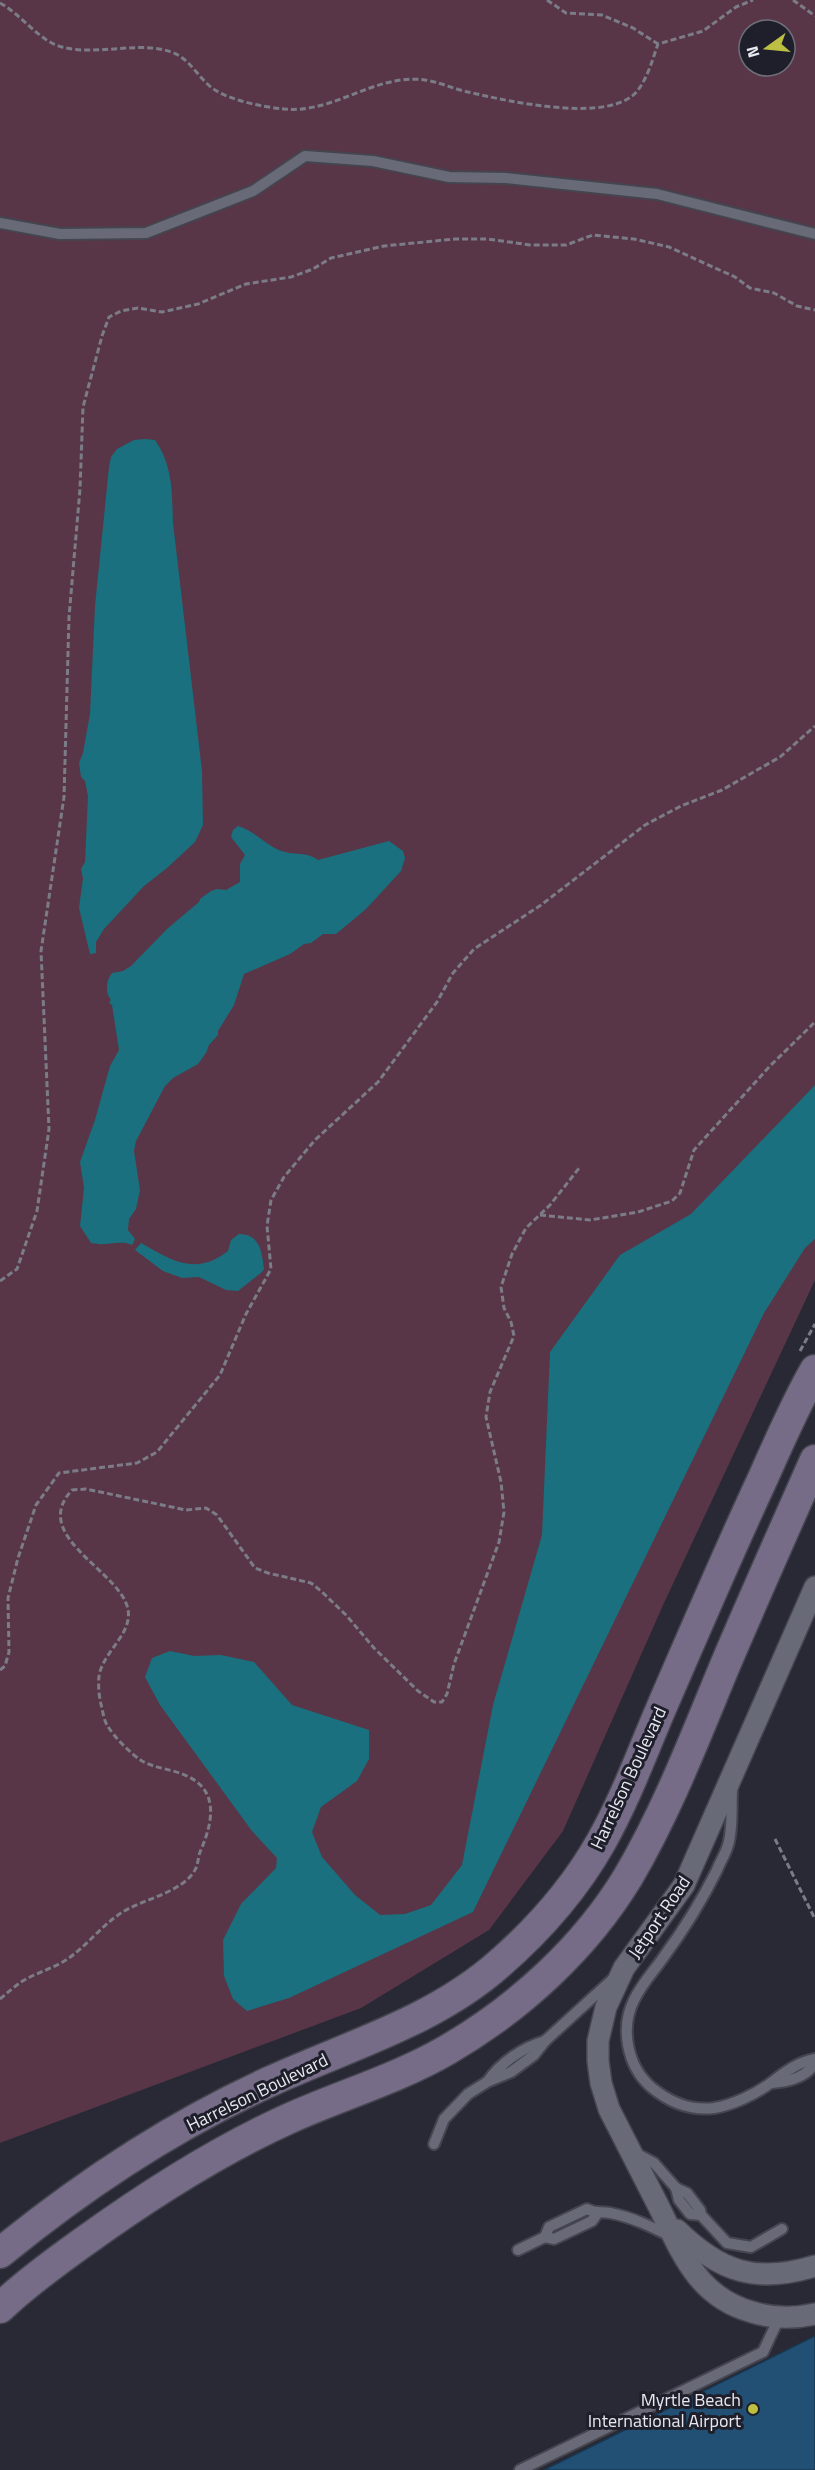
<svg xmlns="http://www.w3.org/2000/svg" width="815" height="2470" viewBox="0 0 815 2470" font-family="'Titillium Web',sans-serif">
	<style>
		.green { fill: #583647; fill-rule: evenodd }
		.water { fill: #1a707e }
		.building { fill: #225075; stroke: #183852; stroke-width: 1.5 }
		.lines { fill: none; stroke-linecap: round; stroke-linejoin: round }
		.service-casing { stroke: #44454f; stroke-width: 14 }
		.minor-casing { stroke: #44454f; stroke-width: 24 }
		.secondary-casing { stroke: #44454f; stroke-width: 33 }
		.path { stroke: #7b7c87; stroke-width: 3; stroke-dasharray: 6 3; stroke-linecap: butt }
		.service { stroke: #686a78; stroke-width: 10 }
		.minor { stroke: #686a78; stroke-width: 21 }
		.secondary { stroke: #766c87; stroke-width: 30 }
		.poi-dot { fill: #bdbf43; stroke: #1e1f2a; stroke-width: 2 }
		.labels { text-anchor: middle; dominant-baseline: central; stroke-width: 6; stroke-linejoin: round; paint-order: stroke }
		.street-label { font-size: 18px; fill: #e7e8f0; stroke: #1e1f2a }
		.poi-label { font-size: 18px; fill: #e7e8f0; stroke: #1e1f2a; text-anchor: end }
	</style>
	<rect width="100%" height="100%" fill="#282935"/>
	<path class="green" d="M0,0H815V1280L664,1603L563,1831L489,1930L361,2008L0,2143ZM749,30H785V66H749Z"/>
	<g class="water">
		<path d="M145,439L155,440C173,466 172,493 173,523L202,771L203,825L195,842L167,868L144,886L104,929L96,942V953L90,954L79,908L83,878L81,869L85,862L88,796L85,781L81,777L79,763L83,753L90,714L95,606L109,467L111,457L117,449L134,440Z"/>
		<path d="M238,826C257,832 268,848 285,852C298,855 307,852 318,860L389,841L403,851L405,858L401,871L366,909L336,934H323L311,943L304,944L290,954L244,974L234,1005L218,1031V1035L209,1045L206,1053L198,1064L173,1078L165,1086L136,1141L134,1151L140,1190L136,1209L129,1219L128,1230L135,1239L132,1245C121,1239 104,1247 91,1243L80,1226L84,1188L80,1162L95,1120L110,1066L119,1050L112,1005L109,1003L111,1000C105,993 106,980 112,973L123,971L131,966L167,929L199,902L200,899L211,891L217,889L226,890L240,882V864L245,855L231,837L233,830Z"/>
		<path d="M815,1085V1239L805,1248L764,1313L473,1912L289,1998L247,2011L233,1999L224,1976L223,1940L241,1904L276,1868L277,1858L252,1831L160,1705L145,1677L152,1658L170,1651L194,1656L221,1655L254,1662L292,1705L369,1730V1759L357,1781L321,1807L312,1832L322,1857L355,1895L380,1915L405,1914L431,1905L462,1865L493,1705L542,1535L550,1352L620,1255L691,1214Z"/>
		<path d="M239,1234C260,1234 262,1252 264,1269L262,1272L238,1291L226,1290L199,1277L182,1278L163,1271L135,1250L141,1243C172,1261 196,1276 228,1251L231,1240Z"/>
	</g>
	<path class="building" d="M815,2336V2470H544Z"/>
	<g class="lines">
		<g class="service-casing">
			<g id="service">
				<path d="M0,223L60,234L146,233L253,191L305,156L373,161L449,177L506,178L657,194L815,234"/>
				<path d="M732,1791C731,1808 733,1829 728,1845C726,1853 720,1862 717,1870C702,1900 685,1928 665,1955C655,1970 642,1983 634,2000C620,2028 627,2066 651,2087C669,2102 690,2111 714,2108C733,2105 756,2094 772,2082C785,2072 798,2062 815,2059"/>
				<path d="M488,2081C501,2062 524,2047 545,2041"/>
				<path d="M771,2083C787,2082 806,2078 815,2063"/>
				<path d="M434,2144L444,2119L468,2094L487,2082L511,2072L534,2055L546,2040L613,1979"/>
				<path d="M635,2153L654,2163L676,2188L687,2193L700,2210L701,2215L727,2243L751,2247L782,2229"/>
				<path d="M676,2188L679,2200L690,2214L701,2215"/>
				<path d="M545,2237L549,2227L587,2209C596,2214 600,2211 610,2213C632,2217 652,2227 672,2237"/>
				<path d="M518,2250L545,2237L554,2239L592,2221L597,2214"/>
				<path d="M520,2470L763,2352L779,2318"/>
			</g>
		</g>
		<g class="minor-casing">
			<g id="minor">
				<path d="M815,1587L684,1885L624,1968L606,2007L598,2041V2061L601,2083L609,2109C626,2142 642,2174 659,2207C682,2254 698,2297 752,2312C774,2319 793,2319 815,2314"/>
				<path d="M677,2230C720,2272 756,2284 815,2266"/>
			</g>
		</g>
		<g class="secondary-casing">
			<g id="secondary">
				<path d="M0,2253C82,2186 174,2125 271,2081C350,2045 435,2021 500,1963C540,1928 575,1888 601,1842C626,1798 643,1750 663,1704C696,1628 728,1553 763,1478C779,1442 795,1405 815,1370"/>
				<path d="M0,2308C25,2284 54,2263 82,2243C147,2196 215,2152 288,2119C341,2095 397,2079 447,2050C519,2008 585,1948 628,1877C668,1809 696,1735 726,1663C755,1595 785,1528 815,1460"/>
			</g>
		</g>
		<g class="path">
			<path d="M547,0L566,13L602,15L633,28L658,44"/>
			<path d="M793,0L815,16"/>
			<path d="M0,3C21,14 40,42 62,47C99,57 146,38 178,55C192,63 201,81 215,90C233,101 263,107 284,109C334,114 375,73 425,80C439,82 454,89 468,92C507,101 612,125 638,90C648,77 653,58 658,44L703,31L736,7L753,0"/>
			<path d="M540,1215L590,1220L638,1212L672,1201L680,1193L694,1150L770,1066L815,1022"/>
			<path d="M0,1281L17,1269L37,1211L49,1129L41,951L64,797L69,617L80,489L83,407L102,336L109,317L121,311L138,308L162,312L198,304L246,284L291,277L313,269L331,258L384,246L455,239H488L530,245H566L593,235L634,239L669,247L735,277L750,288L774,293L797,306L815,310"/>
			<path d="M800,1351L815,1324"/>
			<path d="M0,1670L5,1666L9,1652L8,1598L18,1558L36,1505L59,1473L137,1463L157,1452L220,1375L246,1314L271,1269L267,1226L271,1200L284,1177L315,1140L378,1082L437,1002L453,973L474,949L541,905L645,825L681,806L722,790L780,757L815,726"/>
			<path d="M775,1839L815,1919"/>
			<path d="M0,1999C7,1993 14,1987 21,1982C35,1973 52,1969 66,1960C86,1947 101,1926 121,1913C142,1899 182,1893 195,1870C198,1865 198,1858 200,1852C211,1827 221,1793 189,1777C174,1769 156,1769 142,1761C130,1753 114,1737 107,1725C104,1720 103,1713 102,1708C99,1698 98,1686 99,1676C103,1650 138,1631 126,1603C111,1567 31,1534 72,1490L86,1489L186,1510L206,1508L217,1515L255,1568L268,1573L311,1583L321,1591L346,1615L374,1648L418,1691L434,1702H442L447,1694L454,1664L499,1542L504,1512L501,1482L486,1417L490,1392L514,1336L511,1322L504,1308L501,1287L512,1254L526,1228L550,1205L580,1167"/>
		</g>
		<use href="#service" class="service"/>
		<use href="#minor" class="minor"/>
		<use href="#secondary" class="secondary"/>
	</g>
	<circle class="poi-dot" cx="753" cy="2409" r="6"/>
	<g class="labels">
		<g class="street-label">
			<text transform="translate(628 1778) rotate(-65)">Harrelson Boulevard</text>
			<text transform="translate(659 1917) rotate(-56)">Jetport Road</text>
			<text transform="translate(257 2092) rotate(-26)">Harrelson Boulevard</text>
		</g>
		<g class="poi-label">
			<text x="741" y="2399">Myrtle Beach<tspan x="741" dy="21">International Airport</tspan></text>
		</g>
	</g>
	<g transform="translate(767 48) rotate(255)"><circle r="28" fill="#1e1f2a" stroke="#6e6f79" stroke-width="1.5"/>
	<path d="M0-4.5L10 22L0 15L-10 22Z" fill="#bdbf43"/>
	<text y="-9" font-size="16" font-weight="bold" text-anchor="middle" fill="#e7e8f0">N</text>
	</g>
</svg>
